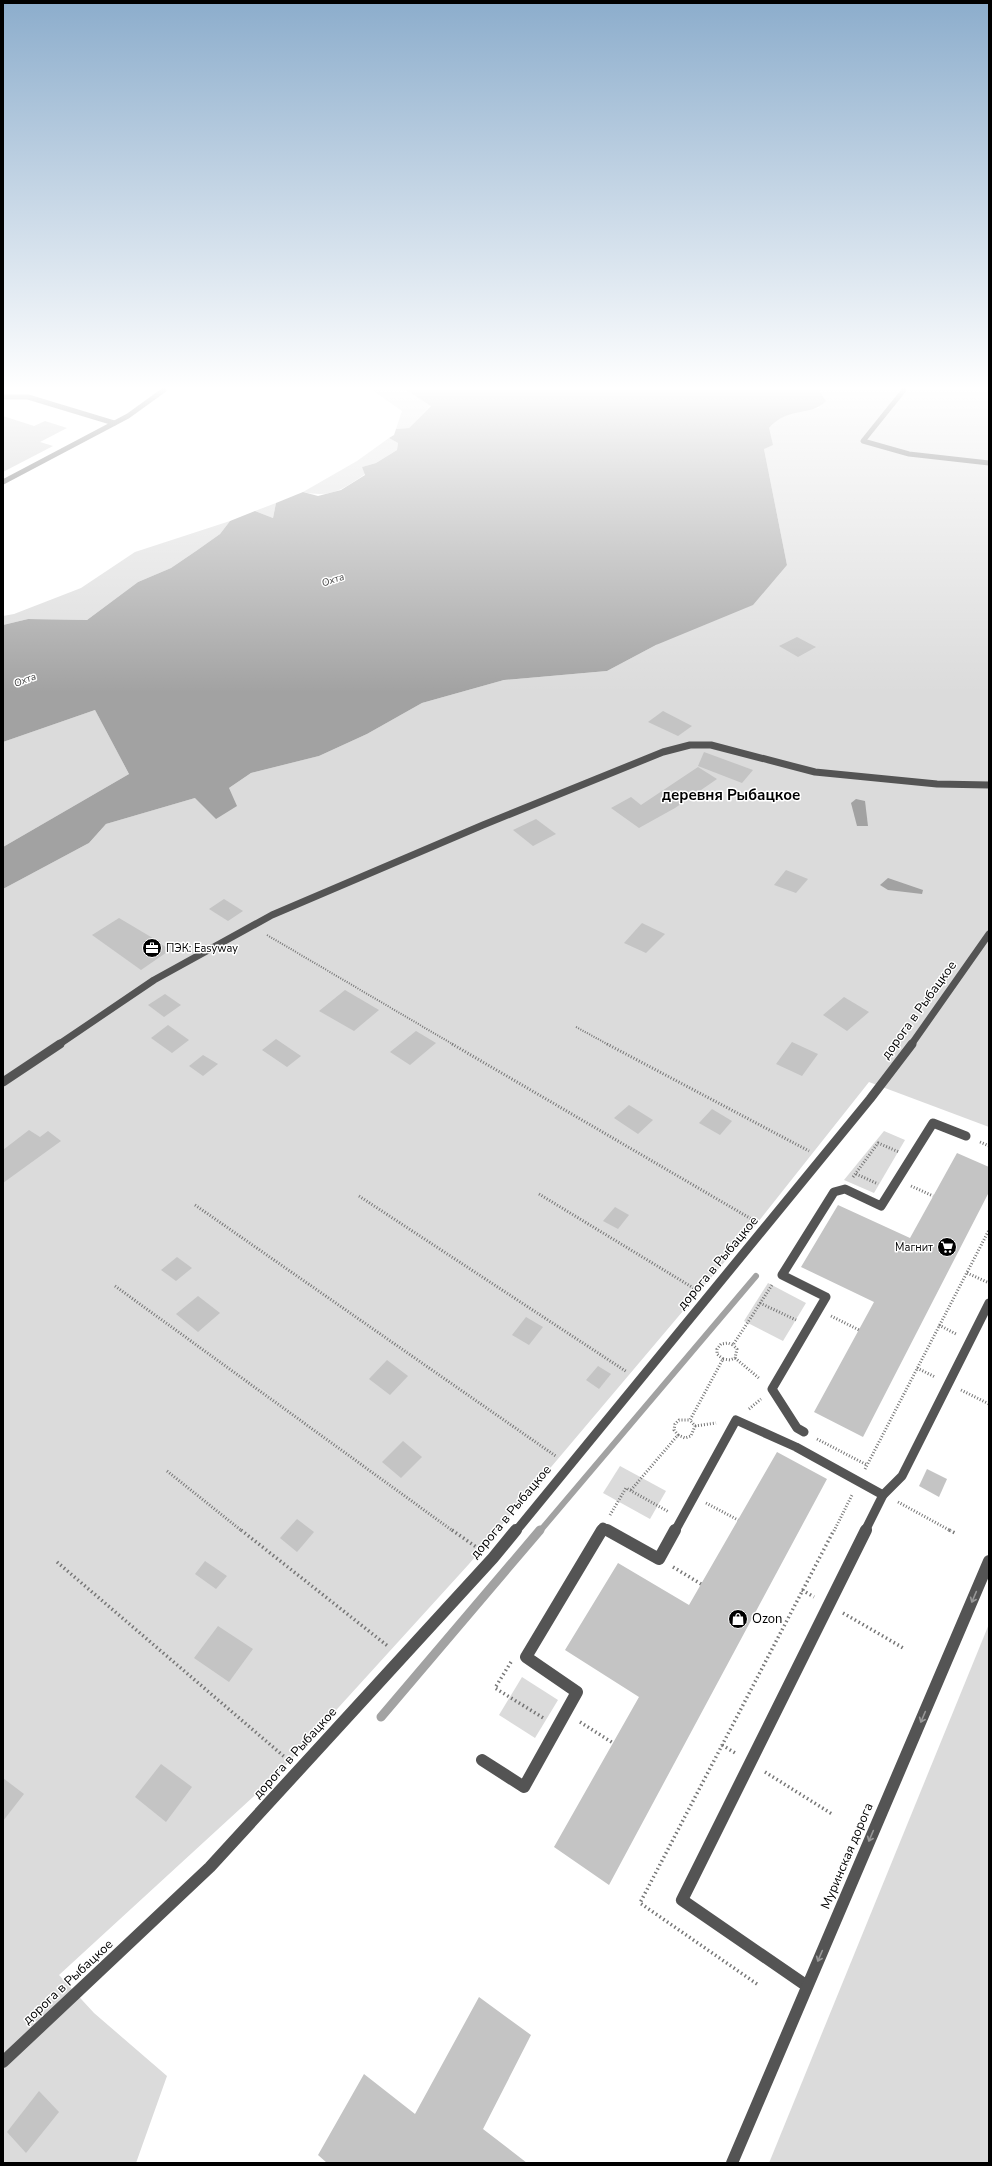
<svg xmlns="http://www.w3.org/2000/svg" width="992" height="2166" viewBox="0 0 992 2166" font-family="'Nunito Sans',sans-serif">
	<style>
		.green { fill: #dbdbdb }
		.water { fill: #a2a2a2 }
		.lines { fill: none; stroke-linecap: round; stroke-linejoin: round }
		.stream-far1 { stroke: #a2a2a2; stroke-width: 6 }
		.stream { stroke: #a2a2a2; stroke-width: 9 }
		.building { fill: #c4c4c4 }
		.path-far2 { stroke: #767676; stroke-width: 2; stroke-dasharray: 1 1.5; stroke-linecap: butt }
		.path-far1 { stroke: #767676; stroke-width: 3; stroke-dasharray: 1 2; stroke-linecap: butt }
		.path { stroke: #767676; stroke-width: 3.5; stroke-dasharray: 1.5 3; stroke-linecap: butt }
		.service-far2 { stroke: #545454; stroke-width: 5 }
		.service-far1 { stroke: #545454; stroke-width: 9 }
		.service { stroke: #545454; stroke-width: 12 }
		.minor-far3 { stroke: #545454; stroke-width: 5 }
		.minor-far2 { stroke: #545454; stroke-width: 7 }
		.minor-far1 { stroke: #545454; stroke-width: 9 }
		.minor { stroke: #545454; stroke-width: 12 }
		.oneway { stroke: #989898 }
		.labels { text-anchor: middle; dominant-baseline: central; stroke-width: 3; stroke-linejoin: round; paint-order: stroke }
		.far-water-label { font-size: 10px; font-style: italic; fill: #434343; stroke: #fff }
		.poi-label { font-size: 11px; fill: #000; stroke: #fff; text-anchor: start }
		.near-street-label { font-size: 13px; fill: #000; stroke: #fff }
		.near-poi-label { font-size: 13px; fill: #000; stroke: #fff; text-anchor: start }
		.district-label { font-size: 15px; font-weight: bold; fill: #000; stroke: #fff }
	</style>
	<rect width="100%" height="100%" fill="#fff"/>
	<g class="green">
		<path d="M372,390H406L431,405L409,428L396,429L402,411Z"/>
		<path d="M820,390H989V1127L869,1082L754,1227L469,1564L278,1774L59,1975L94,2013L167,2076L136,2163H3V889L89,843L106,824L229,788L251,773L319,756L367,734L422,703L504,680L607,671L656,645L787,565L764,449L769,428L777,419L796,411L819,408Z"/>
		<path d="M389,438L398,443L397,450L376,463L362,467L365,474C342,490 331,498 303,492L357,461Z"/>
		<path d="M276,503L273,518L255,511Z"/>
		<path d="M230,521L220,534L196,551L171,568L138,582L87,620L28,619L3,625V616L14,614L81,588L135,552Z"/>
		<path d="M95,710L129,774L3,847V742Z"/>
		<path d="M884,1131L905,1140L874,1193L844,1180Z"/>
		<path d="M768,1283L806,1303L783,1341L744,1321Z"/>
		<path d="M620,1466L666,1491L650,1519L603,1493Z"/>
		<path d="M989,1624V2163H769Z"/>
		<path d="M522,1677L558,1700L535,1738L499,1715Z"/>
	</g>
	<g class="water">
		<path d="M406,390H820V392L826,401C811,417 788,406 769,428L773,445L764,449L787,565L753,605L656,645L607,671L504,680L422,703L367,734L319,756L251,773L229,788L237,806L216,819L195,798L106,824L89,843L3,889V847L129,774L95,710L3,742V625L28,619L87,620L138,582L171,568L196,551L220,534L230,521L255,511L273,518L276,503L303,492L318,496L341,490L365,475L362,467L376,463L397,450L398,443L389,438L394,435L396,429L409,428L431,406Z"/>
		<path d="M856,799L865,801L868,826H857L851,803Z"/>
		<path d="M888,878L923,890L922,894L888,890L880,885Z"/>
	</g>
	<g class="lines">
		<path class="stream-far1" d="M540,1531L756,1276"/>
		<path class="stream" d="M381,1717L540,1530"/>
	</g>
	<g class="building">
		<path d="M3,416L34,426L45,421L67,428L40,442L53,446L3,472Z"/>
		<path d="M797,637L816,647L798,657L779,646Z"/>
		<path d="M663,711L692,726L678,736L648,722Z"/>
		<path d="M704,752L753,770L742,783L698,766Z"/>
		<path d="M698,767L717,779L675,808L639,828L611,808L631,797L641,805Z"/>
		<path d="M536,819L556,834L533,846L513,830Z"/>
		<path d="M786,870L808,879L796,893L774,885Z"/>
		<path d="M224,899L243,911L228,921L209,909Z"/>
		<path d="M119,918L151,937L170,950L141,970L92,935Z"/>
		<path d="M642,923L665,934L646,953L624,943Z"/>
		<path d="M345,990L379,1010L354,1031L319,1011Z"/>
		<path d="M165,994L181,1005L164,1017L148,1005Z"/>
		<path d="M844,997L869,1012L847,1031L823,1015Z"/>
		<path d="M168,1025L189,1040L172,1053L151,1038Z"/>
		<path d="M416,1031L436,1043L410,1065L390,1052Z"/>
		<path d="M276,1039L301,1056L287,1067L262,1050Z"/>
		<path d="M792,1042L818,1054L802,1076L776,1064Z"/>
		<path d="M203,1055L218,1064L203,1076L189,1066Z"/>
		<path d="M629,1105L653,1120L638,1134L614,1118Z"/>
		<path d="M712,1109L732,1121L720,1135L699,1123Z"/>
		<path d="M29,1130L40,1137L48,1131L61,1141L3,1183V1150Z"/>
		<path d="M957,1153L989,1167V1192L863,1437L814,1412L874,1302L801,1267L838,1205L910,1238Z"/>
		<path d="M615,1207L629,1215L618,1229L603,1221Z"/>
		<path d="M177,1257L192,1268L176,1281L161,1270Z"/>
		<path d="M198,1296L220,1313L198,1332L176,1314Z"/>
		<path d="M526,1317L543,1327L529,1345L512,1335Z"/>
		<path d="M387,1360L408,1376L390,1395L369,1379Z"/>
		<path d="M598,1366L611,1374L599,1389L586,1380Z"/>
		<path d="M403,1441L422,1457L401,1478L382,1462Z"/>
		<path d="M777,1452L827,1479L609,1885L554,1847L639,1697L565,1650L618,1563L689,1605Z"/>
		<path d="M927,1469L947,1479L939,1497L919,1486Z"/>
		<path d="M297,1519L314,1532L297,1552L280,1538Z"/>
		<path d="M205,1561L227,1576L216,1589L195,1574Z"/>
		<path d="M218,1626L253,1649L229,1682L194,1658Z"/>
		<path d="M161,1764L192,1787L166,1822L135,1797Z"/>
		<path d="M3,1778L24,1794L3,1821Z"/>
		<path d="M479,1997L531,2035L483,2129L527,2163H327L318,2155L364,2074L415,2114Z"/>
		<path d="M39,2091L59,2112L26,2153L7,2132Z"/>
	</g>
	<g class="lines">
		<g class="path-far2">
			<path d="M267,935L454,1045"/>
			<path d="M576,1027L609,1045"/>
		</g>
		<g class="path-far1">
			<path d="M452,1044L753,1220"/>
			<path d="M607,1044L809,1151"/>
			<path d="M980,1142L989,1146"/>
			<path d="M856,1174L878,1184"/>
			<path d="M853,1177L878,1143L899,1152"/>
			<path d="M911,1186L933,1196"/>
			<path d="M539,1194L695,1289"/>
			<path d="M359,1196L627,1372"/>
			<path d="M195,1205L557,1457"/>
			<path d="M967,1273L989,1283"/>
			<path d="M115,1286L453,1531"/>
			<path d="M760,1303L796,1320"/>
			<path d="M831,1316L859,1330"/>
			<path d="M939,1325L956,1334"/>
			<path d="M735,1358L760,1379"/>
			<path d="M723,1359L730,1360L735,1358L737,1349L733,1345"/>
			<path d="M917,1368L935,1377"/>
			<path d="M961,1390L989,1404"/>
			<path d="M749,1409L761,1399"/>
			<path d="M695,1426L716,1423"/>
			<path d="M678,1435L685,1438L691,1436L695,1426L690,1420"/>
			<path d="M817,1439L867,1465"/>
			<path d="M865,1469L989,1230"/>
			<path d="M167,1471L242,1531"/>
			<path d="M631,1490L678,1435L674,1430L675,1424L679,1420H690L723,1359L717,1354V1349L721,1344L728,1343L733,1345L772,1285"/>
			<path d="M898,1502L951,1531"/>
			<path d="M706,1503L738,1520"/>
			<path d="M610,1515L626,1488L669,1512"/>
			<path d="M834,1531L852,1495"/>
		</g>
		<g class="path">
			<path d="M241,1530L389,1647"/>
			<path d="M452,1530L479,1549"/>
			<path d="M949,1530L957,1534"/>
			<path d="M57,1562L287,1759"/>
			<path d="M673,1567L701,1584"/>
			<path d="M802,1590L814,1597"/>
			<path d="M843,1613L905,1649"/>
			<path d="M511,1662L495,1688L545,1719"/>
			<path d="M580,1722L613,1743"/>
			<path d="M722,1745L737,1754"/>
			<path d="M765,1772L832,1814"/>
			<path d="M757,1984L640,1903L834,1530"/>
		</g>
		<g class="service-far2">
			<path d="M3,397H28L114,423"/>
			<path d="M3,482L128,416L164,390"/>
		</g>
		<g class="service-far1">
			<path d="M804,1432L797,1428L772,1389L826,1297L782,1275L834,1192L845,1189L881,1206L933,1123L966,1136"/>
			<path d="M601,1531L603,1527L609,1531"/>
			<path d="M675,1531L736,1420L796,1447L883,1495"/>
			<path d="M865,1531L883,1495L902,1476L989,1303"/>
		</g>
		<g class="service">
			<path d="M607,1530L659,1559L675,1530"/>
			<path d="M482,1760L524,1787L577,1692L526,1657L602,1530"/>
			<path d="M807,1986L682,1900L866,1530"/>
		</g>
		<path class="minor-far3" d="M904,390L863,441L909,454L989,463"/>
		<g class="minor-far2">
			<path d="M58,1045L154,980L272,915L483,825L663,752L690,745H711L815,772L937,784L989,785"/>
			<path d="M911,1045L989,934"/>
		</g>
		<g class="minor-far1">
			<path d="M3,1082L60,1044"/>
			<path d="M516,1531L870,1099L912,1044"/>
		</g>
		<g class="minor">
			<path d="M3,2062L210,1867L493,1558L516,1530"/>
			<path d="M732,2163L989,1561"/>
		</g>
	</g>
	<defs><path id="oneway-shaft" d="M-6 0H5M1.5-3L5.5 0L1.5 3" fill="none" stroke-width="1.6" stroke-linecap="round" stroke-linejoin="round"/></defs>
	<g class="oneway">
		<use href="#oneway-shaft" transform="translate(974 1597) rotate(113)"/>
		<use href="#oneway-shaft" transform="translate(923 1717) rotate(113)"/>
		<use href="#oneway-shaft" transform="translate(871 1836) rotate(113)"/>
		<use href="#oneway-shaft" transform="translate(820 1956) rotate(113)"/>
	</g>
	<linearGradient id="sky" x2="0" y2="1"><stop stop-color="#8cadcc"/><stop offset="0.56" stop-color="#fff"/><stop offset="1" stop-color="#fff" stop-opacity="0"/></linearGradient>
	<rect width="992" height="693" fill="url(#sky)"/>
	<defs>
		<g id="office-disc" transform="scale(1)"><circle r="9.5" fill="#000" stroke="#fff"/><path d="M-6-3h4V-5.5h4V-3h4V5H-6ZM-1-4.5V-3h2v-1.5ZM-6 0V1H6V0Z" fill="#fff"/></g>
		<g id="supermarket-disc" transform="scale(1)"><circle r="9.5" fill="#000" stroke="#fff"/><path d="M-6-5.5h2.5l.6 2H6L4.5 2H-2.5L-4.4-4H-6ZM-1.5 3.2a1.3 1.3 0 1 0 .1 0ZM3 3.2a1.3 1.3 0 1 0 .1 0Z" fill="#fff"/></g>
		<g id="shop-disc" transform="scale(1)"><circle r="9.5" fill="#000" stroke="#fff"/><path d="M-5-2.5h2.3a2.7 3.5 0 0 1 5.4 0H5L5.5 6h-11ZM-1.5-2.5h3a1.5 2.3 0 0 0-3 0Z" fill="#fff"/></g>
	</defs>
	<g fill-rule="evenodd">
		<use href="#office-disc" x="152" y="948"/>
		<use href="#supermarket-disc" x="947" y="1247"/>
		<use href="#shop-disc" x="738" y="1619"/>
	</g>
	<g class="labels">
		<g class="far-water-label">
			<text transform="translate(333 580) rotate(-18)">Охта</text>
			<text transform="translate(25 680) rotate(-21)">Охта</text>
		</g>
		<g class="poi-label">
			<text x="166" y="948">ПЭК: Easyway</text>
			<text x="933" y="1247" text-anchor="end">Магнит</text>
		</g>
		<g class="near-street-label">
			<text transform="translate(919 1010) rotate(-54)">дорога в Рыбацкое</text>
			<text transform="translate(718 1263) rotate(-50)">дорога в Рыбацкое</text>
			<text transform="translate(511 1512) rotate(-50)">дорога в Рыбацкое</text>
			<text transform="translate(295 1753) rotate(-48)">дорога в Рыбацкое</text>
			<text transform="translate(847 1856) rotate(-67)">Муринская дорога</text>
			<text transform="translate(68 1982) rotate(-43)">дорога в Рыбацкое</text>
		</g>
		<g class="near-poi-label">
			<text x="752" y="1619">Ozon</text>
		</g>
		<g class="district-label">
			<text x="731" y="795">деревня Рыбацкое</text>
		</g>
	</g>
	<rect width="992" height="2166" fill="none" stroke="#000000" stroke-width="8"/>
</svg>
